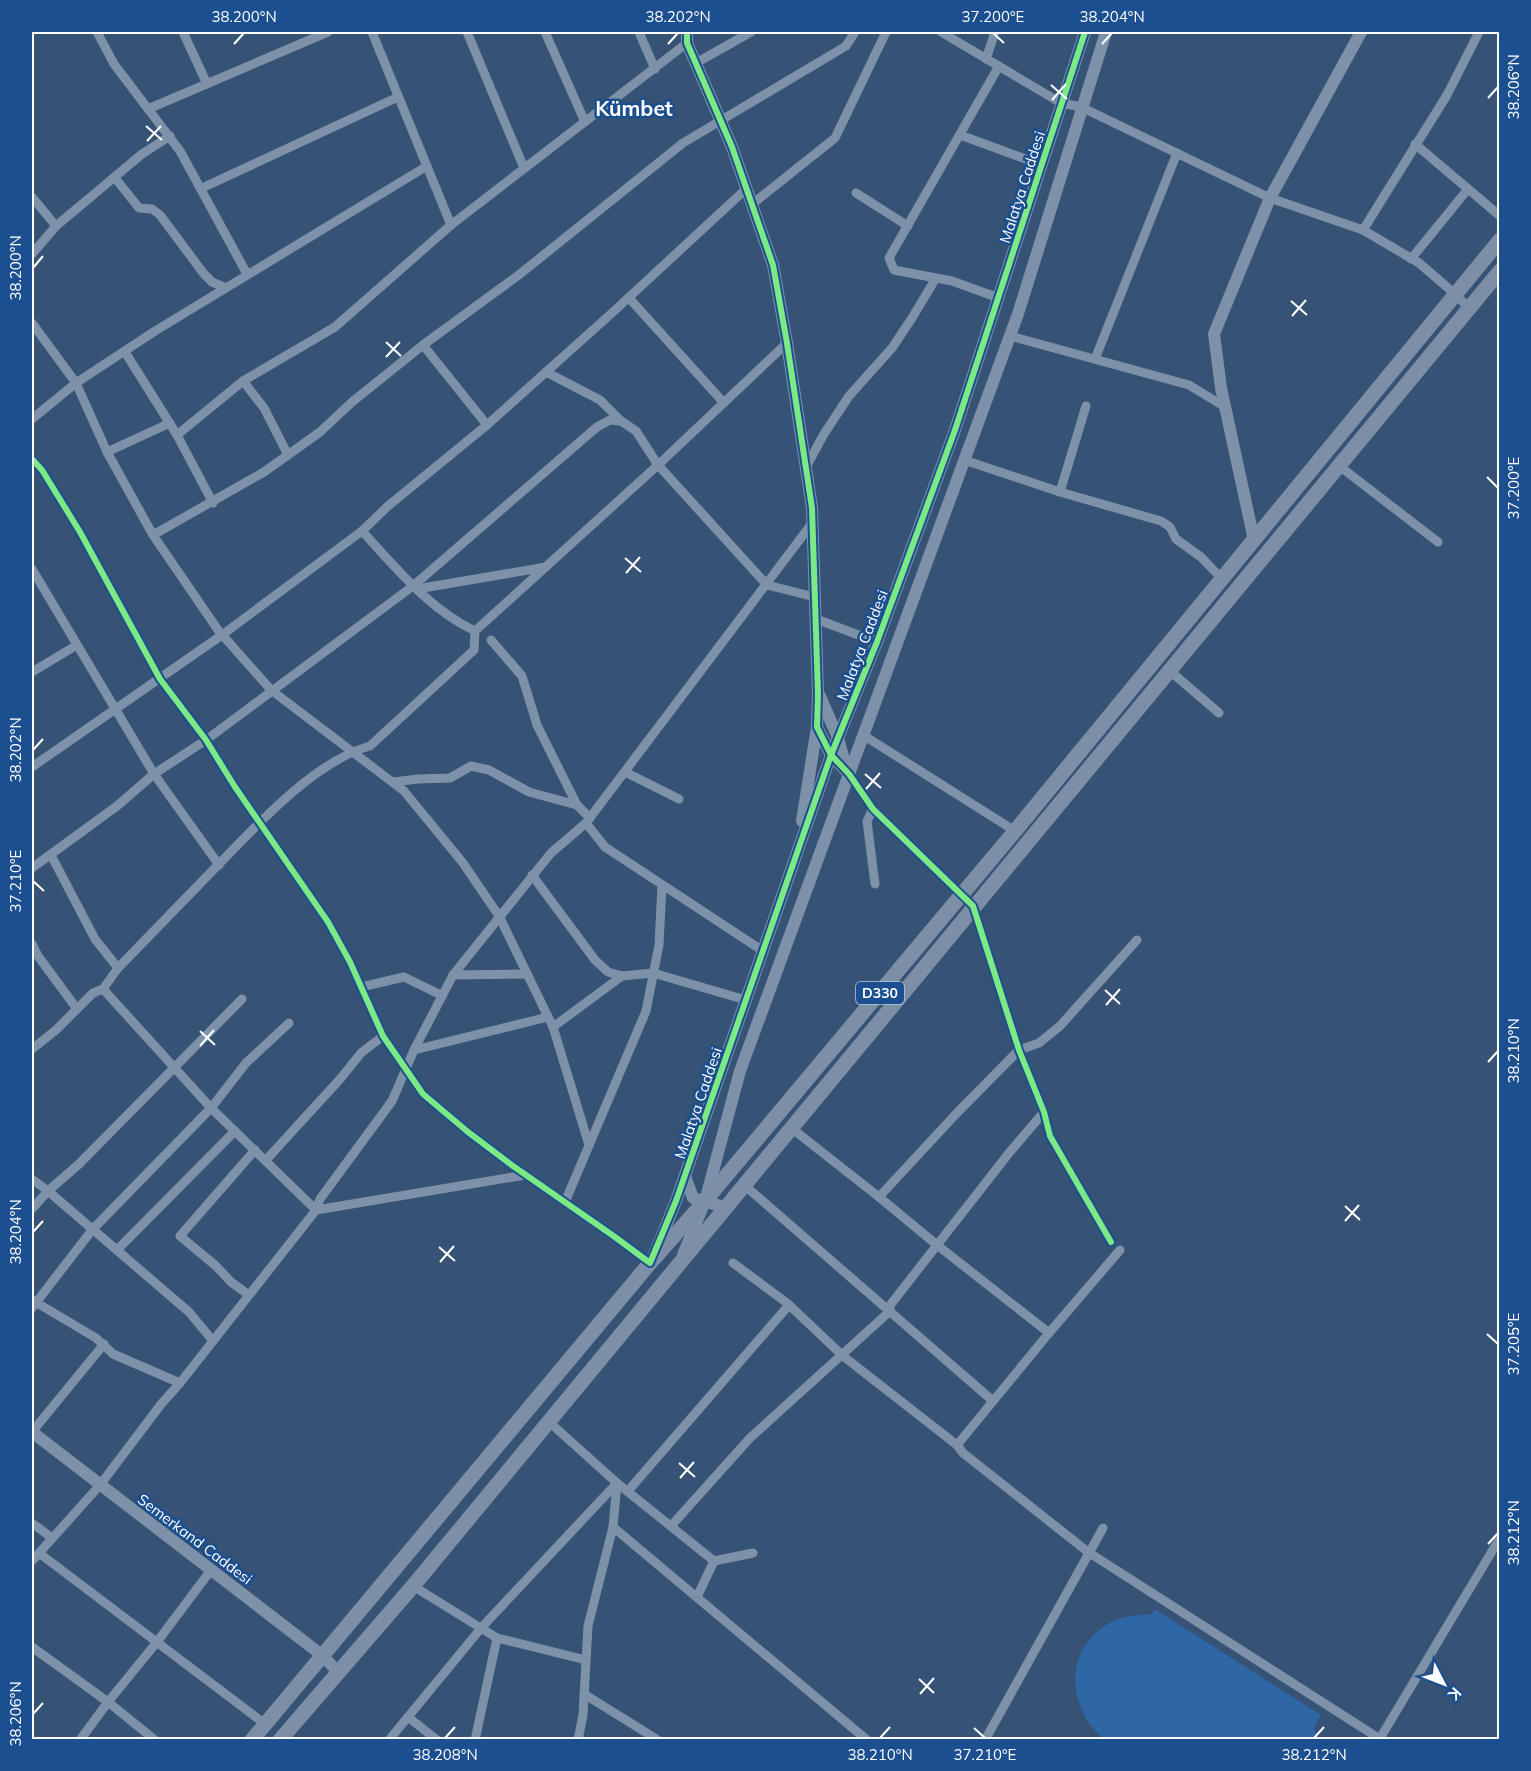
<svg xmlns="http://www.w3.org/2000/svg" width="1531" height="1771" viewBox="0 0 1531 1771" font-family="Mulish,sans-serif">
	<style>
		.pitch { fill: #2f66a5 }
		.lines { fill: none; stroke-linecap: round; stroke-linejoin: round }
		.minor { stroke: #7d92a8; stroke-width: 9 }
		.tertiary { stroke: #7d92a8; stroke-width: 12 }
		.primary { stroke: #7d8ea7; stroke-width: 15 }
		.cycleway-casing { stroke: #1b4f8f; stroke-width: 10 }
		.cycleway { stroke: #7ce984; stroke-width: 6 }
		.ticks { fill: none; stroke: #fff; stroke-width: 2 }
		.labels { text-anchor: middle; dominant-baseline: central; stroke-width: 5; stroke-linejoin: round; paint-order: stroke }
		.shield { fill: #1b4f8f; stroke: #bbcadd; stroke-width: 1.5 }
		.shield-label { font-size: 14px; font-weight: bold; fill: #fff }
		.street-label { font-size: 15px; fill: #fff; stroke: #1b4f8f }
		.district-label { font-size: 21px; font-weight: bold; fill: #fff; stroke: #1b4f8f }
		.neatline { fill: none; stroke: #fff; stroke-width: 2 }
		.ticks-label { font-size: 15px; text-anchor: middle; fill: #fff }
	</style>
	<rect width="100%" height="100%" fill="#365274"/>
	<path class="pitch" d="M1155,1609L1321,1715L1314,1727L1317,1739H1104C1069,1711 1063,1655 1103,1627C1118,1616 1135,1615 1152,1614Z"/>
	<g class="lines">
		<g class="minor">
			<path d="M97,32L114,64L180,151L247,274"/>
			<path d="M183,32L207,84"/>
			<path d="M372,32L451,225"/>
			<path d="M467,32L524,168"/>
			<path d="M545,32L585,122"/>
			<path d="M639,32L655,69"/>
			<path d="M941,32L1061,103L1081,107L1270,198L1363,230L1419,263L1454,293L1468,307"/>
			<path d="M986,59L995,32"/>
			<path d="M696,63L751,32"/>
			<path d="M148,109L328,32"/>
			<path d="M960,135L1042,165"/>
			<path d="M1415,144L1500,216"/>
			<path d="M115,178L139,208L152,209L160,215L204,274L212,282L226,288"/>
			<path d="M202,188L398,97"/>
			<path d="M856,193L908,226"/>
			<path d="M32,197L56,226"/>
			<path d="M751,205L835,138L886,32"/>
			<path d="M1363,230L1447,95L1479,32"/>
			<path d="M32,254L56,226L142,154L170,136"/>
			<path d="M1411,259L1468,189"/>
			<path d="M629,298L724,403"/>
			<path d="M999,298L952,281L894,270L889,258L999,66"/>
			<path d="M32,323L76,383L107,452L153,535L218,630L271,690L404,791L463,863L499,916L553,1027L589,1145"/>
			<path d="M1010,336L1189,385L1225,407"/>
			<path d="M423,345L487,425"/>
			<path d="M125,352L177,435L213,503"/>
			<path d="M1095,359L1177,153"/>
			<path d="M546,372L600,400L621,421"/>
			<path d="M243,381L264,408L288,455"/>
			<path d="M32,419L76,383L155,331L427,166"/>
			<path d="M177,435L243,381L335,327L451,225L687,43"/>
			<path d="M107,452L170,423"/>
			<path d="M32,459L42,470L80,532L160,679L206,740L235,787L328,922L350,962L383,1036L423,1094L468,1132L513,1166L615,1237L650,1263"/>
			<path d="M964,460L1060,492L1161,521L1170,527L1176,539L1201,557L1222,579"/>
			<path d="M1338,465L1438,542"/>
			<path d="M806,467L824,434L849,396L892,348L912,318L936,278"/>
			<path d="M1060,492L1086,406"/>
			<path d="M362,531C396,568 430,610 475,631"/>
			<path d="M153,535L264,472L320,432L352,402L423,345L520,274L683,143L846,46L855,32"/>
			<path d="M32,569L154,774L219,865"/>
			<path d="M417,589L546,567"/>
			<path d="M816,619L877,642"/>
			<path d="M491,640L522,676L537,725L577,805"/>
			<path d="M1170,671L1219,713"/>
			<path d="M32,672L77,645"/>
			<path d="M863,735L1015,831"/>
			<path d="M32,767L222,635L362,531L388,506L487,425L613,312L746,189"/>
			<path d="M625,772L679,799"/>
			<path d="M849,774L873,809L973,906L1019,1050L1044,1112L1050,1136L1111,1242"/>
			<path d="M393,782L418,779L450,778L471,766L489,770L529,792L577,805L590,818"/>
			<path d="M873,809L867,821L875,884"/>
			<path d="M586,823L605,847L763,951"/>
			<path d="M51,855L95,939L118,968"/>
			<path d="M32,868L117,806L154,774L206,740L413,586L597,427L610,420L621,421L636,431L658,465L767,585L815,597"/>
			<path d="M532,875L595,960L608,972L622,976L653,973L746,1000"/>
			<path d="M32,944L38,956L77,1009"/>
			<path d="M453,975L527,974"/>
			<path d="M361,987L404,977L441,995"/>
			<path d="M103,989L211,1108L316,1210L525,1175"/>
			<path d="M553,1027L622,976"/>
			<path d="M32,1049L56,1030L93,993L103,989L118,968C151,934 184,900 217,866C256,826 316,760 370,746L474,650L475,631L658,465L787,343"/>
			<path d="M414,1050L548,1017"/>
			<path d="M790,1127L879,1197L955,1115L1019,1050L1039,1043L1060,1026L1137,940"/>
			<path d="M266,1160L341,1078L361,1053L383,1036"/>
			<path d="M32,1179L48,1191L189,1312L213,1341"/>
			<path d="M743,1184L993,1401"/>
			<path d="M879,1197L937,1245L1049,1333L1120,1250"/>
			<path d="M565,1202L646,1011L659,945L662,885"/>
			<path d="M32,1209L48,1191L79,1164L242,999"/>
			<path d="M117,1250L235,1131"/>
			<path d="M733,1263L787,1303L843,1356L957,1445L1049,1333"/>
			<path d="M249,1295L231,1282L216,1266L180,1236L255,1150"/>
			<path d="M32,1300L96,1338L113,1354L180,1383"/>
			<path d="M32,1308L92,1230L211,1108L246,1063L289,1023"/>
			<path d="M548,1421L617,1483L613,1527L588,1626L583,1715L578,1740"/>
			<path d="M32,1432L104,1344"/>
			<path d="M957,1445L963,1453L1088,1552L1380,1739"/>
			<path d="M628,1491L789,1305"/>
			<path d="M32,1523L52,1538"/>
			<path d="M671,1526L750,1438L889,1312L891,1304L1009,1153L1044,1112"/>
			<path d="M613,1527L867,1740"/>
			<path d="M39,1553L265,1724"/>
			<path d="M32,1561L100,1485L162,1403L180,1383L316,1210L320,1199L392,1101L414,1050L453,975L551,853L586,823L813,522"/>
			<path d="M413,1586L497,1638L586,1660"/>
			<path d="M697,1597L714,1561"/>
			<path d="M32,1647L108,1702L155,1740"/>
			<path d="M584,1694L658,1740"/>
			<path d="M408,1717L437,1740"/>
			<path d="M80,1740L108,1702L157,1642L211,1570"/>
			<path d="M389,1740L482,1627L617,1483L714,1561L753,1553"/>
			<path d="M475,1740L497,1638"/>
			<path d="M985,1740L1103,1528"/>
			<path d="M1379,1740L1500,1538"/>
		</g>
		<g class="tertiary">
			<path d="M687,32V43L732,147L773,265L787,343L812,508L818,694L817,727L831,755L849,774"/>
			<path d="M1254,540L1221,388L1214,334L1270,198L1361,32"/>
			<path d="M820,696L838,738L847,770"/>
			<path d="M802,821L817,727"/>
			<path d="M685,1176L693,1198L724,1207"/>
			<path d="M654,1255L676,1201L831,755L877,642L955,430L1085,32"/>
			<path d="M683,1255L705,1201L740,1071L1018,314L1106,32"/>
			<path d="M32,1432L323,1656L339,1673"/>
		</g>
		<g class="primary">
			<path d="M252,1740L650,1263L705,1201L1015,831L1500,240"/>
			<path d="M280,1740L413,1586L1500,271"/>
		</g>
		<g class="cycleway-casing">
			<g id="cycleway">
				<path d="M687,32V43L732,147L773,265L787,343L812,508L818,694L817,727L831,755L849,774L873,809L973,906L1019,1050L1044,1112L1050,1136L1111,1242"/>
				<path d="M32,459L42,470L80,532L160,679L206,740L235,787L328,922L350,962L383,1036L423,1094L468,1132L513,1166L615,1237L650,1263L676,1201L831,755L877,642L955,430L1085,32"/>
			</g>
		</g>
		<use href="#cycleway" class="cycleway"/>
	</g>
	<path class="ticks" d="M993,33L1004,43M234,44L244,33M668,44L678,33M1102,44L1112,33M1051,85L1067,99M1488,98L1498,87M1052,100L1066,84M146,126L162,140M147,141L161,126M33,268L43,256M1291,301L1307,315M1292,316L1306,300M386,342L401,356M386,357L400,342M1487,477L1498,488M625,558L641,572M626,573L640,557M33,750L43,739M865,774L881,788M866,789L880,773M33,881L44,891M1105,990L1120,1004M1106,1005L1120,989M200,1031L215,1045M200,1046L214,1030M1488,1062L1498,1051M1345,1206L1360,1220M1345,1221L1359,1205M33,1232L43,1221M439,1247L455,1261M440,1262L454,1246M1487,1334L1498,1344M679,1463L695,1477M680,1478L694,1462M1488,1544L1498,1533M919,1679L934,1693M920,1694L934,1678M33,1714L43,1703M974,1728L985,1738M445,1738L455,1727M880,1738L890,1727M1314,1738L1324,1727"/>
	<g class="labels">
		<rect class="shield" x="856" y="982" width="48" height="22" rx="4.5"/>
		<g class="shield-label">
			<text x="880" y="993">D330</text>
		</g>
		<g class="street-label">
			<text transform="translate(1022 187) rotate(-72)">Malatya Caddesi</text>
			<text transform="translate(862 645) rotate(-69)">Malatya Caddesi</text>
			<text transform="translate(698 1103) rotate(-71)">Malatya Caddesi</text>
			<text transform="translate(195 1539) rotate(37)">Semerkand Caddesi</text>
		</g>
		<g class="district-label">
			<text x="634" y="108">Kümbet</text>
		</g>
	</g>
	<rect width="1531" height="1771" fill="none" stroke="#1b4f8f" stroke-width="66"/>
	<g transform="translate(1444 1684) rotate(132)" stroke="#1b4f8f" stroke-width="4.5" paint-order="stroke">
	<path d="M0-4.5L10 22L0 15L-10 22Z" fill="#ffffff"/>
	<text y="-9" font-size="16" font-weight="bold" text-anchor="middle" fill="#ffffff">K</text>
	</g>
	<rect x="33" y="33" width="1465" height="1705" class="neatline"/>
	<g class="ticks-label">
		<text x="244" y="22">38.200°N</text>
		<text x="678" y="22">38.202°N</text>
		<text x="993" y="22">37.200°E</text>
		<text x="1112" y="22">38.204°N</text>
		<text transform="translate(1514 87) rotate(-90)" y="5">38.206°N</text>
		<text transform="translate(16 268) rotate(-90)" y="5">38.200°N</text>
		<text transform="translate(1514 488) rotate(-90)" y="5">37.200°E</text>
		<text transform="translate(16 750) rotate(-90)" y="5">38.202°N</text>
		<text transform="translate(16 881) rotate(-90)" y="5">37.210°E</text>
		<text transform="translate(1514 1051) rotate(-90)" y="5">38.210°N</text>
		<text transform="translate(16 1232) rotate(-90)" y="5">38.204°N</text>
		<text transform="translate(1514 1344) rotate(-90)" y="5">37.205°E</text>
		<text transform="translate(1514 1533) rotate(-90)" y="5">38.212°N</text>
		<text transform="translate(16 1714) rotate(-90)" y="5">38.206°N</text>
		<text x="445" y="1760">38.208°N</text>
		<text x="880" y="1760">38.210°N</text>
		<text x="985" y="1760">37.210°E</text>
		<text x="1314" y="1760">38.212°N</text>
	</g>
</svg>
